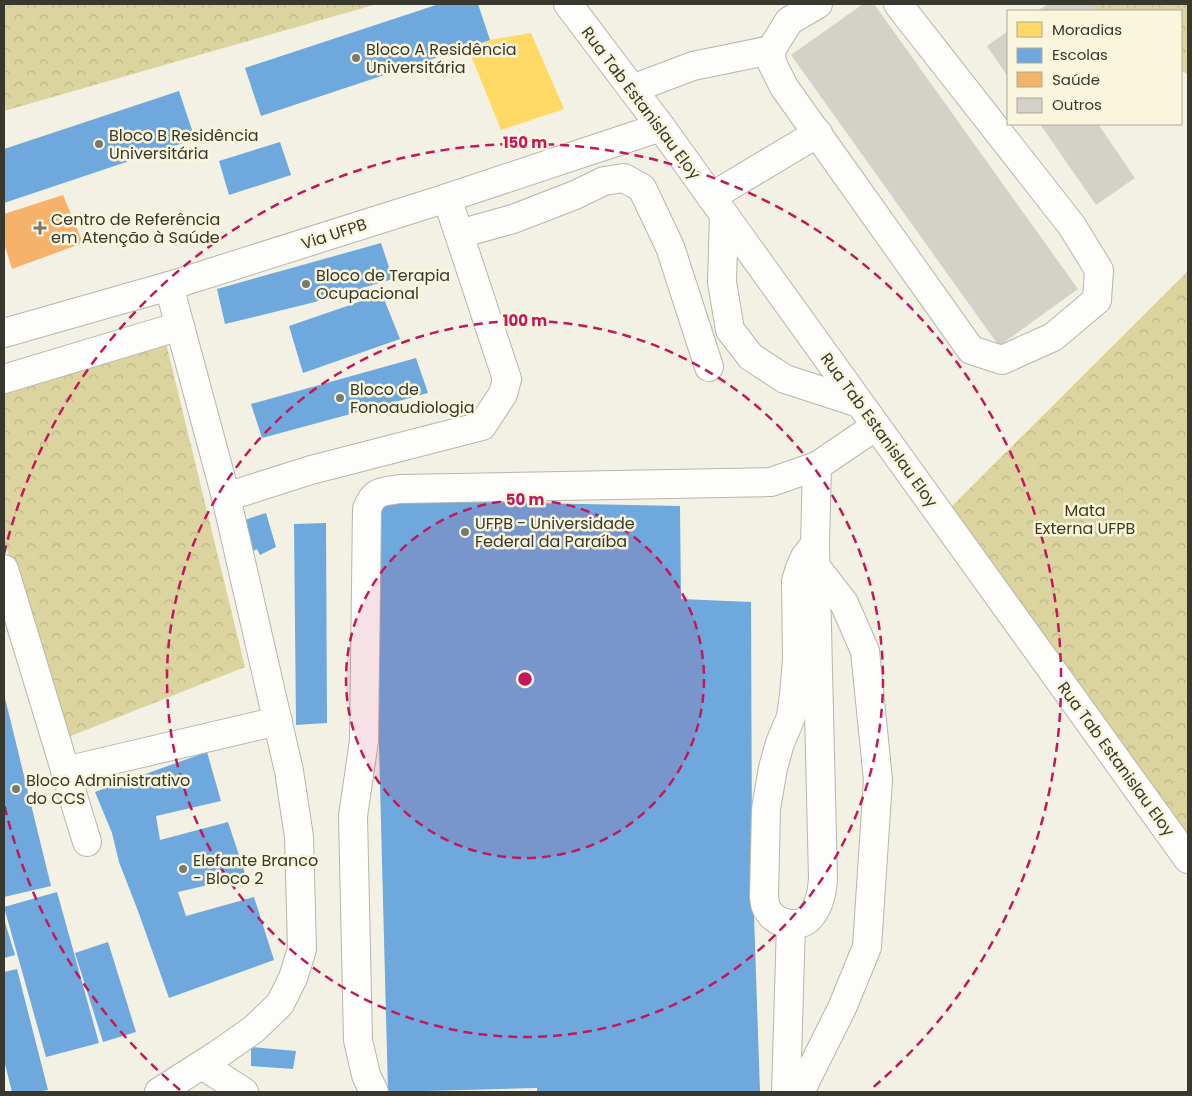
<svg xmlns="http://www.w3.org/2000/svg" width="1192" height="1096" viewBox="0 0 1192 1096" font-family="Poppins,sans-serif">
	<style>
		.forest { fill: url(#forest-crowns) }
		.homes { fill: #ffd966 }
		.schools { fill: #6fa8dc }
		.health { fill: #f6b26b }
		.building { fill: #d4d2c8 }
		.lines { fill: none; stroke-linecap: round; stroke-linejoin: round }
		.minor-casing { stroke: #b7b6ab; stroke-width: 30 }
		.minor { stroke: #fdfdfb; stroke-width: 28 }
		.ring { fill: none; stroke: #c2185b; stroke-width: 2.5; stroke-dasharray: 9 6 }
		.poi-dot { fill: #7a796e; stroke: #f9f6dd; stroke-width: 2 }
		.labels { text-anchor: middle; dominant-baseline: central; stroke-width: 5; stroke-linejoin: round; paint-order: stroke }
		.poi-label { font-size: 16px; fill: #39382f; stroke: #f9f6dd; text-anchor: start }
		.street-label { font-size: 16px; fill: #39382f; stroke: #f9f6dd }
		.park-label { font-size: 16px; fill: #413c17; stroke: #f9f6dd }
		.centre { fill: #c2185b; stroke: #f9f6dd; stroke-width: 2.5 }
		.ring-label { font-size: 15px; text-anchor: middle; font-weight: bold; fill: #c2185b; stroke: #f9f6dd; stroke-width: 5; stroke-linejoin: round; paint-order: stroke }
	</style>
	<defs>
		<pattern id="forest-crowns" width="20" height="18" patternUnits="userSpaceOnUse" patternTransform="scale(1.25)"><rect width="20" height="18" fill="#dbd49f"/><path d="M2 6a3 3 0 1 1 6 0M12 15a3 3 0 1 1 6 0" fill="none" stroke="#bdb789"/></pattern>
	</defs>
	<rect width="100%" height="100%" fill="#f3f1e3"/>
	<g class="forest">
		<path d="M4,4H377L4,111Z"/>
		<path d="M1081,4H1188V75L1181,70V11H1093Z"/>
		<path d="M1188,271V839L950,508Z"/>
		<path d="M166,343L245,667L68,737L4,540V389Z"/>
	</g>
	<path class="homes" d="M531,33L564,109L501,130L468,48L490,40Z"/>
	<g class="schools">
		<path d="M439,4H478L490,40L261,116L245,68Z"/>
		<path d="M179,91L195,139L4,203V149Z"/>
		<path d="M280,142L291,175L229,195L219,161Z"/>
		<path d="M381,243L393,279L315,302L225,324L217,289Z"/>
		<path d="M382,294L400,339L303,373L289,326Z"/>
		<path d="M416,358L428,393L262,438L251,404Z"/>
		<path d="M379,500L680,506L681,599L751,602L752,856L760,1092H537V1088L388,1092L379,746Z"/>
		<path d="M266,513L276,547L260,555L257,549L244,556L235,523Z"/>
		<path d="M326,523L327,723L296,725L294,524Z"/>
		<path d="M4,694L51,886L4,897Z"/>
		<path d="M207,752L221,801L156,816L160,840L228,822L246,876L178,892L186,916L254,897L274,960L169,998L138,911L119,862L112,833L95,792Z"/>
		<path d="M57,892L99,1043L46,1057L4,907Z"/>
		<path d="M4,919L15,955L4,958Z"/>
		<path d="M108,942L136,1032L103,1042L75,953Z"/>
		<path d="M17,969L48,1090L37,1092H12L4,1060V972Z"/>
		<path d="M251,1047L296,1051L293,1069L251,1066Z"/>
	</g>
	<path class="health" d="M63,195L83,243L12,269L4,243V214Z"/>
	<g class="building">
		<path d="M863,4H874L1078,289L999,346L791,55Z"/>
		<path d="M1048,4H1090L1095,11H1037Z"/>
		<path d="M1008,31V77L987,46Z"/>
		<path d="M1040,124H1098L1135,178L1096,205Z"/>
	</g>
	<g class="lines">
		<g class="minor-casing">
			<g id="minor">
				<path d="M568,4L661,127L1188,859"/>
				<path d="M818,4L789,21L771,50L772,63L784,87L971,350L1002,360L1053,337L1097,300L1099,270L1072,226L898,4"/>
				<path d="M632,89L693,66L771,50"/>
				<path d="M711,197L818,133"/>
				<path d="M724,215L722,282L730,330L751,357L785,379L859,403"/>
				<path d="M459,234L513,219L575,195L604,181L624,178L642,188L670,247L709,367"/>
				<path d="M4,333L169,286L447,198L661,127"/>
				<path d="M4,379L180,326"/>
				<path d="M226,497L311,470L482,426L503,394L507,379L447,198"/>
				<path d="M815,544L805,557L800,568L796,581L797,660L794,695L791,717L780,743L773,768L766,809L764,897C765,903 765,908 769,912C776,923 798,929 808,919C819,909 822,893 823,879L815,544L817,466"/>
				<path d="M4,569L87,842"/>
				<path d="M65,771L278,721"/>
				<path d="M202,1065L244,1092"/>
				<path d="M159,1092L217,1055L254,1029L280,1004L293,978L302,949L299,837L289,771L226,497L169,286"/>
				<path d="M374,1092L366,1075L358,1040L353,816L364,741L367,509C374,490 382,492 400,489L771,482L817,466L876,426"/>
				<path d="M786,1092L791,924"/>
				<path d="M800,1092L842,1008L867,947L878,780L865,651L844,603L816,567"/>
			</g>
		</g>
		<use href="#minor" class="minor"/>
	</g>
	<circle cx="525" cy="679" r="179" fill="#c2185b" fill-opacity=".12"/>
	<g class="ring">
		<circle cx="525" cy="679" r="179"/>
		<circle cx="525" cy="679" r="358"/>
		<path d="M180 1090A536 536 0 0 1 4 804M4 554A536 536 0 1 1 870 1090"/>
	</g>
	<g class="poi-dot">
		<circle cx="356" cy="58" r="5"/>
		<circle cx="99" cy="144" r="5"/>
		<path d="M37.5 220.5h5v5h5v5h-5v5h-5v-5h-5v-5h5z"/>
		<circle cx="306" cy="284" r="5"/>
		<circle cx="340" cy="398" r="5"/>
		<circle cx="465" cy="532" r="5"/>
		<circle cx="16" cy="789" r="5"/>
		<circle cx="183" cy="869" r="5"/>
	</g>
	<g class="labels">
		<g class="poi-label">
			<text x="366" y="49">Bloco A Residência<tspan x="366" dy="18">Universitária</tspan></text>
			<text x="109" y="135">Bloco B Residência<tspan x="109" dy="18">Universitária</tspan></text>
			<text x="51" y="219">Centro de Referência<tspan x="51" dy="18">em Atenção à Saúde</tspan></text>
			<text x="316" y="275">Bloco de Terapia<tspan x="316" dy="18">Ocupacional</tspan></text>
			<text x="350" y="389">Bloco de<tspan x="350" dy="18">Fonoaudiologia</tspan></text>
			<text x="475" y="523">UFPB - Universidade<tspan x="475" dy="18">Federal da Paraíba</tspan></text>
			<text x="26" y="780">Bloco Administrativo<tspan x="26" dy="18">do CCS</tspan></text>
			<text x="193" y="860">Elefante Branco<tspan x="193" dy="18">- Bloco 2</tspan></text>
		</g>
		<g class="street-label">
			<text transform="translate(641 103) rotate(53)">Rua Tab Estanislau Eloy</text>
			<text transform="translate(334 234) rotate(-18)">Via UFPB</text>
			<text transform="translate(879 430) rotate(54)">Rua Tab Estanislau Eloy</text>
			<text transform="translate(1116 759) rotate(54)">Rua Tab Estanislau Eloy</text>
		</g>
		<g class="park-label">
			<text x="1085" y="510">Mata<tspan x="1085" dy="18">Externa UFPB</tspan></text>
		</g>
	</g>
	<circle cx="525" cy="679" r="8" class="centre"/>
	<g class="ring-label">
		<text x="525" y="148">150 m</text>
		<text x="525" y="326">100 m</text>
		<text x="525" y="505">50 m</text>
	</g>
	<rect width="1192" height="1096" fill="none" stroke="#39382f" stroke-width="10"/>
	<rect x="1007" y="10" width="175" height="115" fill="#f9f6dd" stroke="#acaa97"/>
	<rect x="1017" y="22" width="25" height="15" fill="#ffd966" stroke="#acaa97"/>
	<text x="1052" y="35" font-size="15" fill="#39382f">Moradias</text>
	<rect x="1017" y="48" width="25" height="15" fill="#6fa8dc" stroke="#acaa97"/>
	<text x="1052" y="60" font-size="15" fill="#39382f">Escolas</text>
	<rect x="1017" y="72" width="25" height="15" fill="#f6b26b" stroke="#acaa97"/>
	<text x="1052" y="85" font-size="15" fill="#39382f">Saúde</text>
	<rect x="1017" y="98" width="25" height="15" fill="#d4d2c8" stroke="#acaa97"/>
	<text x="1052" y="110" font-size="15" fill="#39382f">Outros</text>
</svg>
